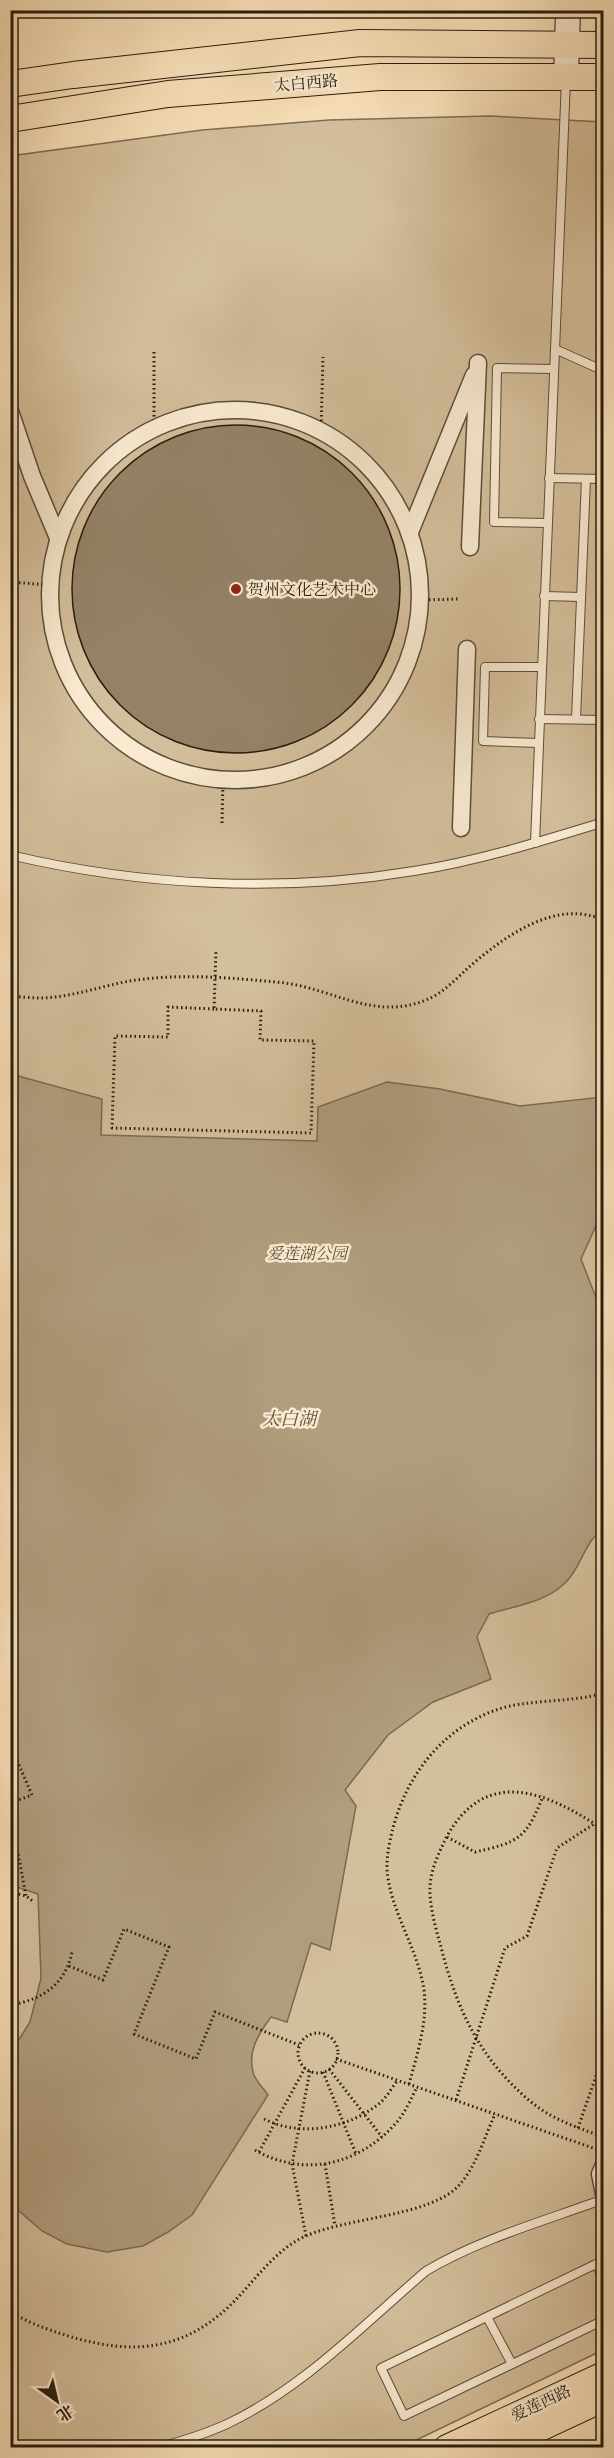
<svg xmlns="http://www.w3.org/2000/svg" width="614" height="2458" viewBox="0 0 614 2458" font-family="'IM FELL French Canon','Noto Serif SC',serif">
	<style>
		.green { fill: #d4bf9c; stroke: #7e6e56; stroke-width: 1.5 }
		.water { fill: #b19e7f; stroke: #7a6a52; stroke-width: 1.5 }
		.building { fill: #948267; stroke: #271d0f; stroke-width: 1.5 }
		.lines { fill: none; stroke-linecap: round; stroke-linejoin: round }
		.lane-casing { stroke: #5b4e3a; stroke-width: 10 }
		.street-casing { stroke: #5b4e3a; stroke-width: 19 }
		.secondary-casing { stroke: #271d0f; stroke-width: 26 }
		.primary-casing { stroke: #271d0f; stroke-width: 28 }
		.path { stroke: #271d0f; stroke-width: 3; stroke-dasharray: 1.5 3; stroke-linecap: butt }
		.lane { stroke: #faebd2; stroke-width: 8 }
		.street { stroke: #faebd2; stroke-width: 16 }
		.secondary { stroke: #faebd2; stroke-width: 24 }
		.primary { stroke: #f8e0b9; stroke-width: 26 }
		.poi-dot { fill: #8f2418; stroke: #faebd2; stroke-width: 2 }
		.labels { text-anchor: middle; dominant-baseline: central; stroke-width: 5; stroke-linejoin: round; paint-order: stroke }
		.street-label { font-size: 16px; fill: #271d0f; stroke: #faebd2 }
		.poi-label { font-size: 16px; fill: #271d0f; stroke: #faebd2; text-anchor: start }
		.park-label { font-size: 16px; font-style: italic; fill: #5b4e39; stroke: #faebd2 }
		.water-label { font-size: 18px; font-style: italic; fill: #5e513c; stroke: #faebd2 }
	</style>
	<rect width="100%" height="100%" fill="#f8e0b9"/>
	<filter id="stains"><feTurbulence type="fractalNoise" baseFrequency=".00333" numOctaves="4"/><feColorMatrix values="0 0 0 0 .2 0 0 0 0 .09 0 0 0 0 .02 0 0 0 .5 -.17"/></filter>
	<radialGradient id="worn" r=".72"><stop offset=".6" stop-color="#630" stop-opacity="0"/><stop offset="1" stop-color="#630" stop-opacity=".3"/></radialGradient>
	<path class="green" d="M490,116L603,122V2350L402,2447H11L10,156L202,130L329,120Z"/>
	<path class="water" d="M11,1074L102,1099L101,1135L317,1141L318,1107L387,1082L440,1089L520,1106L603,1097V1210L581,1259L598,1303L603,1310V1529C584,1542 582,1566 566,1582C547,1602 515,1606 489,1614L477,1637L491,1679L433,1702L388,1735L345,1790L356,1806L330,1950L311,1943L287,2022L271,2017C259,2033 246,2053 254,2075C257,2082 264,2089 268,2095L192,2215L168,2232L143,2246L107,2252L67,2244L42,2231L11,2204V2052L30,2022L41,1978L38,1894L10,1885Z"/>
	<circle class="building" cx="236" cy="589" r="164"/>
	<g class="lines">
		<g class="lane-casing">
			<g id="lane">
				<path d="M555,349L604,371"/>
				<path d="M549,478L604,479"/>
				<path d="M546,523L494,522L497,368L554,369"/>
				<path d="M544,596L581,597"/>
				<path d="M539,719L604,720"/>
				<path d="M576,719L586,479"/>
				<path d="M538,743L483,741L485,667H542"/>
				<path d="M535,843L566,79"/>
				<path d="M10,855C141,886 281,893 414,871C478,861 542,841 604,822"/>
				<path d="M604,2280L596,2264L381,2368L404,2416L604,2320"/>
				<path d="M487,2317L512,2364"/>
				<path d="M157,2448C179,2442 205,2434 227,2424C303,2388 363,2325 426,2271C480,2239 544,2221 604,2199"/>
			</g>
		</g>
		<g class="street-casing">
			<g id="street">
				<circle cx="235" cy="595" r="185"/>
				<path d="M10,411L32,476L58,538"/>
				<path d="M410,532L474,375"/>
				<path d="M470,547L478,363"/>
				<path d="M461,828L467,649"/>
				<path d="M604,2165L600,2174L604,2194"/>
			</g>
		</g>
		<g class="secondary-casing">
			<path id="secondary" d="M566,77L568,10"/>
		</g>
		<g class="primary-casing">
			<g id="primary">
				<path d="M10,84L73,75L360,43L604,45"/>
				<path d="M10,119L168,94L380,77H604"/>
				<path d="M447,2448L604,2375"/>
				<path d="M497,2448L604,2398"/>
			</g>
		</g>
		<g class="path">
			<path d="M154,430V351"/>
			<path d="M321,430L323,357"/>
			<path d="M10,582L50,585"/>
			<path d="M420,600L460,599"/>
			<path d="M222,823L223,781"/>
			<path d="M10,996C21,997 32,998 42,998C77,997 111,982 145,979C188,974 233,978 276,982C330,986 372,1022 426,1000C442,994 456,979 469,967C498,942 540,910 581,914C589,915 596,917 604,919"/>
			<path d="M214,1009L168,1007V1037L115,1036L112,1128L311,1133L314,1041L260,1040L261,1011L214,1009L216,950"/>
			<path d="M10,1744L32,1795L10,1803"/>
			<path d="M10,1810L26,1896"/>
			<path d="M604,1830C549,1793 486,1764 446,1838C437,1857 429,1873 430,1894C431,1911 436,1930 441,1947C457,2010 480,2059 530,2101C551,2119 578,2128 604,2137"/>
			<path d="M447,1837L475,1852C519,1842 526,1839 543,1796"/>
			<path d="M10,1892L26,1896L34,1902"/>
			<path d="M69,1966L103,1980L124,1929L169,1947L134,2034L196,2059L215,2012L299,2045"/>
			<path d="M10,2005C42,2000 65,1985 72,1952"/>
			<circle cx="318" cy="2053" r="20"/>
			<path d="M336,2059L596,2149"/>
			<path d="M329,2069L382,2137"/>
			<path d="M323,2072L356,2154"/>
			<path d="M409,2084C417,2055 428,2021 424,1990C418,1950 394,1917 388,1878C385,1862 389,1844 393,1828C407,1775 442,1729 496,1710C526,1699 571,1703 604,1693"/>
			<path d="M456,2100L505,1948L527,1936L557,1848L594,1824"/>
			<path d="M264,2119C301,2138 349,2128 380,2103C387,2097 392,2087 398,2080"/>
			<path d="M578,2128L604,2053"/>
			<path d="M255,2150C304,2178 359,2165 396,2123C405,2113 411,2099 417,2087"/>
			<path d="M259,2152L305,2068"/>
			<path d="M325,2164L335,2226"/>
			<path d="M306,2236L292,2164L310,2071"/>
			<path d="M10,2310C23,2321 44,2328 59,2333C116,2352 169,2356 218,2316C246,2294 265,2260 296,2241C338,2216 432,2219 461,2183C477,2164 485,2136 495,2114"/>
		</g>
		<use href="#lane" class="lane"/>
		<use href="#street" class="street"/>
		<use href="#secondary" class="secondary"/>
		<use href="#primary" class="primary"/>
	</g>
	<circle class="poi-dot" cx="236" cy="589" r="6"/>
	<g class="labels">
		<g class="street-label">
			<text transform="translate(306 83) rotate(-5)">太白西路</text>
			<text transform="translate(541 2403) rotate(-25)">爱莲西路</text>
		</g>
		<g class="poi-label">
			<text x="248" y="589">贺州文化艺术中心</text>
		</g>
		<g class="park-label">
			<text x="307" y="1253">爱莲湖公园</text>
		</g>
		<g class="water-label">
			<text x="289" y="1419">太白湖</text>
		</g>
	</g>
	<rect width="614" height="2458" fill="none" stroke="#f8e0b9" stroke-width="36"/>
	<rect x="12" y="12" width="590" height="2434" fill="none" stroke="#271d0f" stroke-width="3"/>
	<rect x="18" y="18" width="578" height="2422" fill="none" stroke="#271d0f" stroke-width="1.5"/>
	<g transform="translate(57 2401) rotate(146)" stroke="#faebd2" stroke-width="4.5" paint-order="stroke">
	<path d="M0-4.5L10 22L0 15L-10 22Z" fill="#271d0f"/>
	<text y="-9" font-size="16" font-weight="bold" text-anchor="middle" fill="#271d0f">北</text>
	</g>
	<rect width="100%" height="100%" filter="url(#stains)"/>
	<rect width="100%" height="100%" fill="url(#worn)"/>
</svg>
